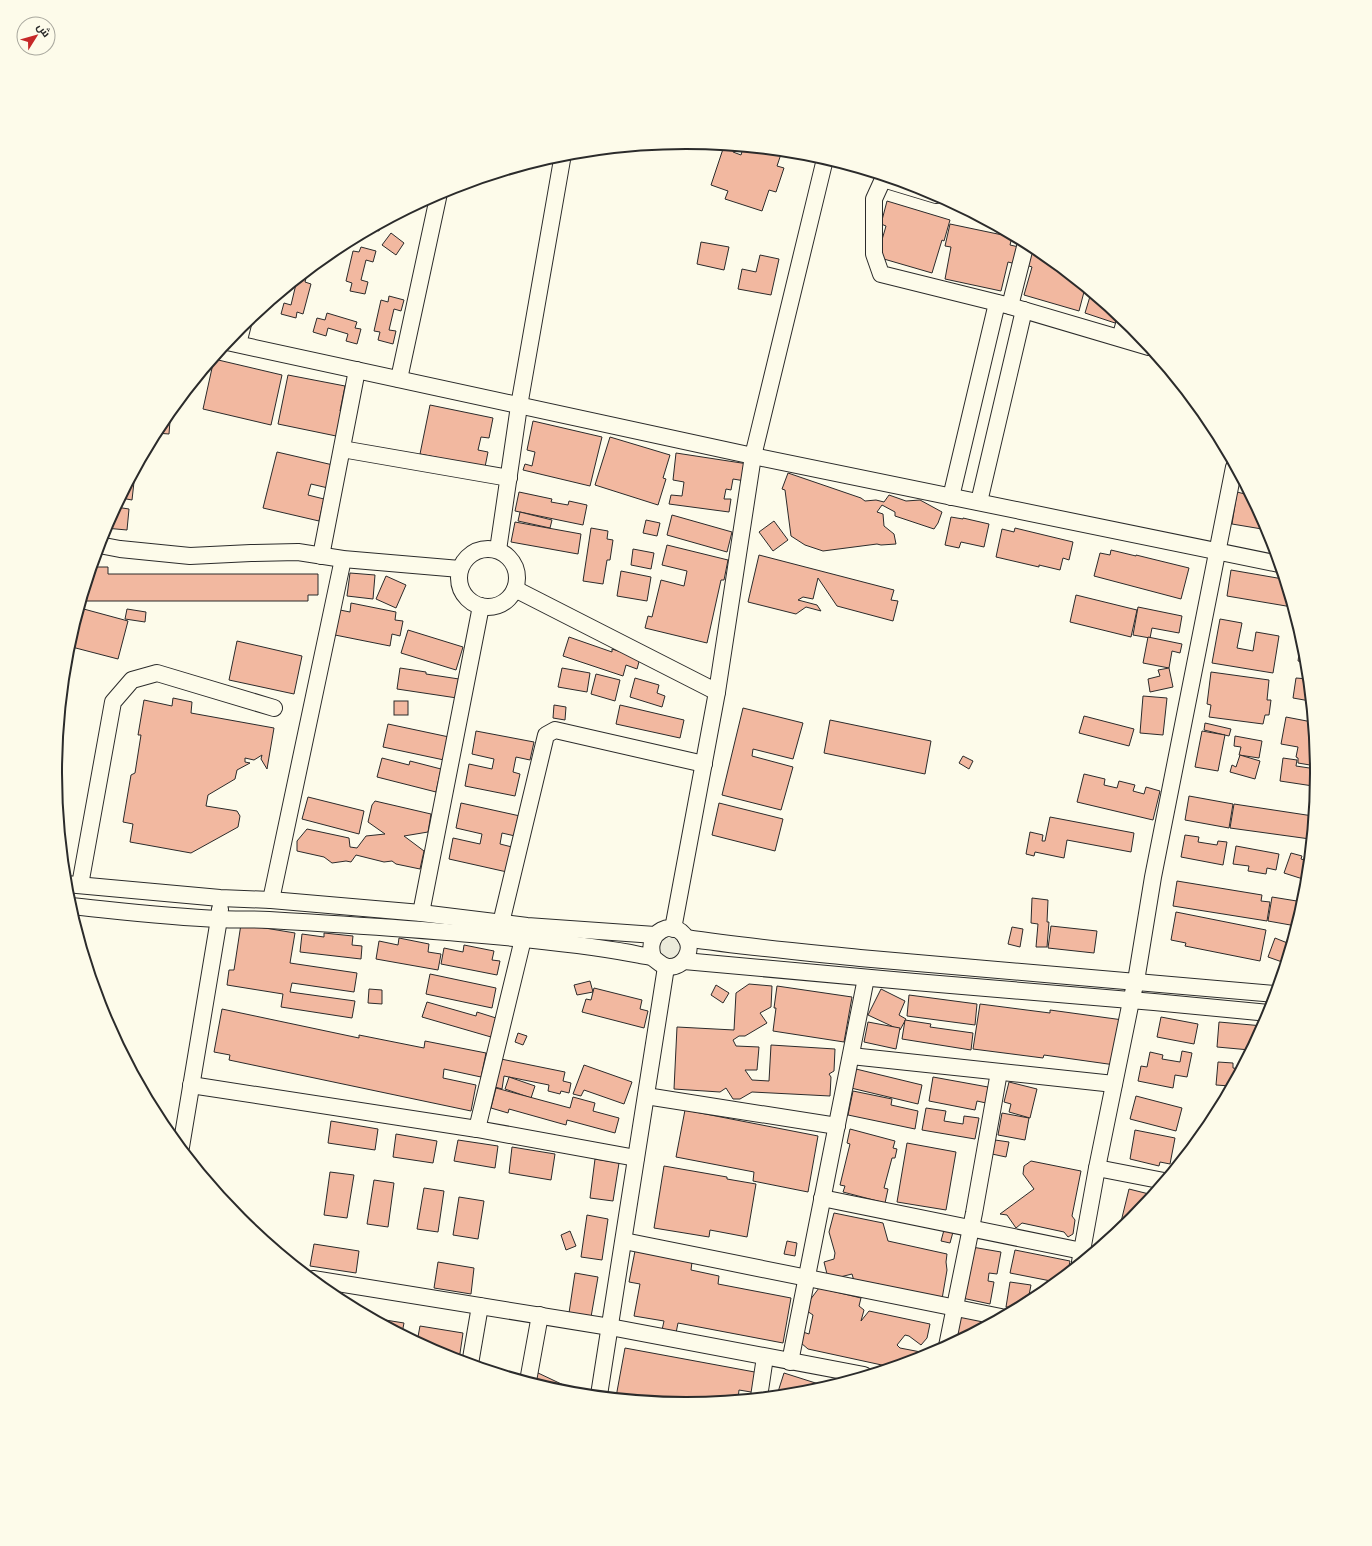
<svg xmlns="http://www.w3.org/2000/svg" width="1372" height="1546" viewBox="0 0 1372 1546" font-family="Barlow,Cairo,sans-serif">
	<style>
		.green { fill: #ecebdb; stroke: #74746e }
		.building { fill: #f2b8a0; stroke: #2b2b2b }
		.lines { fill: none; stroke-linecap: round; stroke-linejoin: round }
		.minor-casing { stroke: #2b2b2b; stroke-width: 18 }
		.minor { stroke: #fdfbea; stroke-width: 16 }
		.rim { fill: none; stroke: #2b2b2b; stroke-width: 2 }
	</style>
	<rect width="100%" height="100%" fill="#fdfbea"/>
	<path class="green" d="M669,932L683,940L679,961H661L655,944Z"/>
	<g class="building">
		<path d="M724,146L734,148L733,152L741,155L743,148L782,151L777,166L784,168L776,192L769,190L762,211L725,199L728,191L711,185Z"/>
		<path d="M887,201L950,220L944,241L942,240L932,273L877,257L886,226L881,224Z"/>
		<path d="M381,224L379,231L371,229Z"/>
		<path d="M950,224L1012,237L1010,245L1019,247L1016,264L1008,262L1001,291L945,279L951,247L945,246Z"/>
		<path d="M391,233L404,243L396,255L382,245Z"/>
		<path d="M701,242L729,247L724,270L697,264Z"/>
		<path d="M361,247L376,251L373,262L366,260L361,280L368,282L365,294L350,291L352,283L346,281L353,251L359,252Z"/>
		<path d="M1032,248L1038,249L1085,288L1079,311L1024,295L1032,267L1026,265Z"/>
		<path d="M760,255L779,259L771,295L738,289L742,269L756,272Z"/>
		<path d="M305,274H307L305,282L311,284L303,314L297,312L296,318L281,314L284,303L291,305L296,284H293Z"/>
		<path d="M1091,293L1118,315L1115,323L1085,313Z"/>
		<path d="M389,296L404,300L401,311L394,309L389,330L396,331L393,344L378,340L380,332L374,331L381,300L388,302Z"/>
		<path d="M327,313L357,322L355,328L361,329L357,344L346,341L348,334L328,328L326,336L313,332L317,318L325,320Z"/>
		<path d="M214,359L282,375L271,425L203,409Z"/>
		<path d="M288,375L345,386L340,411L346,413L341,437L278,424Z"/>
		<path d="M430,405L493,418L489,438L481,437L478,450L488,452L485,467L420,454Z"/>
		<path d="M163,421H170L169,434L156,433Z"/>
		<path d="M533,421L602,437L590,486L523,470L525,464L532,466L535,452L527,450Z"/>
		<path d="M610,437L670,455L663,478L666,479L658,505L595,485Z"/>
		<path d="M277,452L333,465L328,488L311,484L308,495L324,499L319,521L263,508Z"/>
		<path d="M676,453L748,464L745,481L733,479L731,490L726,489L724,499H731L729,512L669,504L671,495L682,496L684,482L673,480Z"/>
		<path d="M788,473L861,498L865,501L876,500L884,502L889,495L906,501L920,500L942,512L938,523L934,529L895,516V512L882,505L877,512L883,514L884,526L894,534L896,544L881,545L877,544L823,551L805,545L791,536L785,490L782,489Z"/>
		<path d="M130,482H134L132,500L121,498Z"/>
		<path d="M519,492L552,499L551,502L568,505L569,501L587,505L583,525L515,511Z"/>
		<path d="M1237,492L1249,495L1268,530L1232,524Z"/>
		<path d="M116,507L129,509L127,530L105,528Z"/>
		<path d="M520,512L552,520L550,528L518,521Z"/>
		<path d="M672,515L732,532L727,552L667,535Z"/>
		<path d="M951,517L963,519V518L989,524L984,547L961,542L959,548L945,545Z"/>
		<path d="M646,520L660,523L657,536L643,533Z"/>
		<path d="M774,521L788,540L773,551L759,532Z"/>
		<path d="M515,522L581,534L578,554L511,542Z"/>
		<path d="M591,528L608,531L607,539L613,540L610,560H607L603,584L583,581Z"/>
		<path d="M1015,528L1073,542L1069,560L1063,558L1060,570L1039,565V567L996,557L1002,529L1014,532Z"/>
		<path d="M667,545L728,560L724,580H721L707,643L645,628L648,616L652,617L661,580L684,586L687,571L662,565Z"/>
		<path d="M633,549L654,553L651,569L631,565Z"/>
		<path d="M1111,550L1136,556V555L1189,568L1181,599L1094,576L1100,553L1110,555Z"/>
		<path d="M759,555L894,590L891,600L898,601L893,621L837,606L818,578L813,599L803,597L798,600L817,605L821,611L806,607L796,614L748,602Z"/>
		<path d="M92,567H108V574H318V595H308V601H82Z"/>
		<path d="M1231,570L1283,579L1292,607L1227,596Z"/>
		<path d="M621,571L651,577L647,601L617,596Z"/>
		<path d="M350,573L375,575L373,599L347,596Z"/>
		<path d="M386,576L406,585L396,608L376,599Z"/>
		<path d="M1076,595L1137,610L1131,637L1070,622Z"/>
		<path d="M351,603L396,612L395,620L403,621L400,636L392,634L390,646L335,635L340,610L350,612Z"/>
		<path d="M1138,607L1182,616L1179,633L1152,628L1150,638L1133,635Z"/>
		<path d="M80,608L128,621L118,659L68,646Z"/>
		<path d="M127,609L146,612L145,622L125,619Z"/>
		<path d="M1220,619L1242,623L1237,648L1253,651L1256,632L1279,636L1273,673L1212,663Z"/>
		<path d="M408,630L463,647L456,670L401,653Z"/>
		<path d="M569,637L612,652V649L640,658L637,669L626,665L623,676L563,656Z"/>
		<path d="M1148,637L1182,644L1180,653L1172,651L1169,668L1143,663Z"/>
		<path d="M1301,639L1305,650L1306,663L1298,661Z"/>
		<path d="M237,641L302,656L294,694L229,680Z"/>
		<path d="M400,668L426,672V674L459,679L457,698L397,689Z"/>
		<path d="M562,668L590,673L587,692L558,687Z"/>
		<path d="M1169,668L1173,687L1150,692L1148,679L1160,676L1158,670Z"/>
		<path d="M1211,672L1269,680L1267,700H1271L1269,715H1265L1263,724L1209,717L1211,705L1207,704Z"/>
		<path d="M596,674L620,680L615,701L591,694Z"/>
		<path d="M635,678L659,685L657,693L665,696L662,707L630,697Z"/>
		<path d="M1296,678L1308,679L1310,701L1293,698Z"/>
		<path d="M1143,696L1167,698L1163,735L1140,733Z"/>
		<path d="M173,698L192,702L191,713L274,728L267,769L261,759L262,755L254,760L245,758V762L250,763L237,770L235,779L208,795L206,806L237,811L240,816L238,827L191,853L130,842L133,824L123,822L131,775L135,773L141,735H138L144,700L172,706Z"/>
		<rect x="394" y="701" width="14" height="14"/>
		<path d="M554,705L566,707L565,720L553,718Z"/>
		<path d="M620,705L684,720L680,738L616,724Z"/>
		<path d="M743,708L803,723L793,759L753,749L752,756L793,767L781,810L722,795Z"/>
		<path d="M1084,716L1134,729L1129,746L1079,733Z"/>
		<path d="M1286,717L1312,722L1316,766L1298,763V758L1296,757L1298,747L1281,744Z"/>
		<path d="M830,720L931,741L925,774L824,753Z"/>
		<path d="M1205,723L1231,729L1229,736L1204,730Z"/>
		<path d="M388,724L449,737L444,760L383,747Z"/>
		<path d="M476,731L534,742L530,760L516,757L513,772L520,774L515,796L465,786L469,764L492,769L494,759L472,754Z"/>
		<path d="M1202,731L1225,735L1218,771L1195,767Z"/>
		<path d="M1235,736L1262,741L1259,758L1239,755L1241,747L1234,746Z"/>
		<path d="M1240,755L1260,761L1255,779L1230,772L1232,765L1236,767Z"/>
		<path d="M963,756L973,761L969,769L959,763Z"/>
		<path d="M382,758L409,765L410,761L441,769L436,792L377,777Z"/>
		<path d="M1283,758L1297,760L1296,766L1316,769V767V783H1314L1313,786L1280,781Z"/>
		<path d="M1084,774L1105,779L1104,785L1117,788L1119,781L1135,785L1133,791L1144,794L1146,787L1160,791L1153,820L1077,802Z"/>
		<path d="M1189,796L1233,804L1229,828L1185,820Z"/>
		<path d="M308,797L364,811L359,834L302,819Z"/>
		<path d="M375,801L431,814L428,832L404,836L424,851L420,869L396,864L392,861L384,862L356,855L351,862L346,861L332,863L324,857L297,851V841L307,829L349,838L350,847L357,848L366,836L385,834L368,822L372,805Z"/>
		<path d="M461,803L520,816L515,836L502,833L500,844L512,847L507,872L449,859L453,838L480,844L482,834L456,828Z"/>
		<path d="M719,803L783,819L775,851L712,835Z"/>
		<path d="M1234,804L1313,816L1310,839L1230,828Z"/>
		<path d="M1050,817L1134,833L1131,852L1067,840L1064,858L1035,852L1034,856L1026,854L1030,832L1043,835L1042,841H1045Z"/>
		<path d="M1185,835L1199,837L1198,842L1217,845L1218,841L1227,842L1223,865L1181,857Z"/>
		<path d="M1236,846L1279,854L1276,870L1267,868L1266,874L1248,871L1249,866L1233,864Z"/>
		<path d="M1291,853L1302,856L1301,859L1308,861L1306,880L1284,873Z"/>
		<path d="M1177,881L1262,895L1261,901L1270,902L1267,921L1173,906Z"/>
		<path d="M1272,897L1303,902L1296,926L1268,921Z"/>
		<path d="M1032,898L1048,900L1047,922H1049L1047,947H1036L1038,924L1031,923Z"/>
		<path d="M1176,912L1266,930L1260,961L1185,946L1186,943L1171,940Z"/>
		<path d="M241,924L295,933L290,963L357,973L354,992L292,983L290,992L355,1001L352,1018L281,1007L283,994L227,985L229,970H234Z"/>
		<path d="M1051,926L1097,931L1094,953L1048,948Z"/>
		<path d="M1012,927L1023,929L1020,947L1008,944Z"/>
		<path d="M324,933L353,936L352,945L362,946L361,959L300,952L302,934L324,937Z"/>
		<path d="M399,938L429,944L428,952L441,954L438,970L376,959L379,941L398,945Z"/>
		<path d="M1275,938L1290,944L1285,963L1268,957Z"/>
		<path d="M464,945L494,951L492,960L500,961L497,975L441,964L444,948L463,952Z"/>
		<path d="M430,974L496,988L492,1008L426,994Z"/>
		<path d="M590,981L593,992L577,995L574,985Z"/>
		<path d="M749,984L772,986L771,1007L760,1013L767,1023L745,1036H739L733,1040L736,1046L759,1047L757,1070H745L752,1080L769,1081L771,1045L835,1049L834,1071L829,1074L831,1077L830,1096L752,1092L740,1099H733L726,1088L720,1092L674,1089L677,1027L734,1030L736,993Z"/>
		<path d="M716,985L729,993L723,1003L711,995Z"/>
		<path d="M777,986L852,997L844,1042L773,1031L776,1008H774Z"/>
		<path d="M594,988L642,1000L640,1009L648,1011L644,1028L582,1012L586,999L591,1000Z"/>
		<path d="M369,989L382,990V1004L368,1003Z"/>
		<path d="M881,989L905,1001L899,1015L906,1019L900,1030L868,1015Z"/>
		<path d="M909,995L977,1004L975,1025L907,1016Z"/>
		<path d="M427,1002L476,1016L477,1012L496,1018L491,1037L422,1017Z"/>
		<path d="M980,1004L1050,1013V1010L1123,1020L1115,1065L1044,1055L1043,1058L973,1049Z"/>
		<path d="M222,1009L359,1038V1035L424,1048L425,1041L486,1053L481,1077L444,1069L443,1078L476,1085L471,1111L229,1060L230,1055L214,1052Z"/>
		<path d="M1161,1017L1198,1024L1194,1044L1157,1037Z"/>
		<path d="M905,1020L931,1024L930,1027L973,1033L971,1050L902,1039Z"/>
		<path d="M868,1022L900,1028L896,1049L864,1042Z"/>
		<path d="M1219,1022L1263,1026L1250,1050L1217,1047Z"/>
		<path d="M518,1033L527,1036L523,1045L515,1042Z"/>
		<path d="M1182,1051L1192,1053L1187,1077L1175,1075L1173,1088L1138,1081L1141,1066L1147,1067L1150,1052L1163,1055L1162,1059L1180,1062Z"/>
		<path d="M501,1059L565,1072L563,1081L571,1083L569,1093L561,1091L560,1094L548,1091L549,1085L504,1076L502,1089L495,1087Z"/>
		<path d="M1218,1062L1233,1063V1068L1240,1069L1230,1086L1216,1085Z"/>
		<path d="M584,1065L632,1082L624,1104L584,1090L581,1096L573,1094Z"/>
		<path d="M856,1069L922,1085L918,1104L851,1088Z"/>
		<path d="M509,1077L535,1086L531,1098L505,1089Z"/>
		<path d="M933,1077L988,1087L986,1103L977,1101L975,1110L929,1101Z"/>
		<path d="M1009,1082L1037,1089L1030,1118L1009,1112L1011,1104L1004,1102Z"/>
		<path d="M496,1088L570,1108L573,1097L595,1103L593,1111L619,1118L615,1133L567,1120L566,1125L509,1109L508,1113L491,1108Z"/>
		<path d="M853,1091L892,1099L891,1105L918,1111L915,1129L848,1115Z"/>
		<path d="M1136,1096L1182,1108L1176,1131L1130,1119Z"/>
		<path d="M926,1108L946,1111L944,1121L963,1124L964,1116L979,1118L975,1139L922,1130Z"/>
		<path d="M685,1110L818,1136L808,1192L753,1181L754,1172L676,1157Z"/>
		<path d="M1002,1113L1029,1118L1025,1140L998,1135Z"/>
		<path d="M1210,1116L1214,1117L1208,1126Z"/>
		<path d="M331,1121L378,1129L375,1150L328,1143Z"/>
		<path d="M850,1129L895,1141L893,1148L897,1149L895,1158H892L884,1188L888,1189L885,1203L843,1192L845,1186L840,1185L850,1144L847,1143Z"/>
		<path d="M1135,1130L1175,1138L1170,1164L1160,1162L1159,1166L1130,1159Z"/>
		<path d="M396,1134L437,1141L433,1163L393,1157Z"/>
		<path d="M458,1140L498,1146L495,1168L454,1161Z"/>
		<path d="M995,1140L1009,1142L1006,1157L992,1154Z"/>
		<path d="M907,1143L956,1152L946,1210L897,1202Z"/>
		<path d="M512,1147L555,1154L551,1180L509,1173Z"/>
		<path d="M595,1159L619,1163L613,1201L590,1198Z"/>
		<path d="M1031,1161L1081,1171L1072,1216L1075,1220L1073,1234L1068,1237L1064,1232L1022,1223L1016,1228L1007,1215L1000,1214L1034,1189L1023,1174L1024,1166Z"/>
		<path d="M664,1166L727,1177V1179L756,1184L747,1237L710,1230L709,1237L654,1228Z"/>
		<path d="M330,1172L354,1175L347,1218L324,1215Z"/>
		<path d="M374,1180L394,1183L388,1227L367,1224Z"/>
		<path d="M424,1188L444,1191L438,1232L417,1229Z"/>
		<path d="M1129,1189L1149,1194L1147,1201L1132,1219L1119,1230Z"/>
		<path d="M459,1197L484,1201L478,1239L453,1235Z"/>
		<path d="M834,1213L883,1223L888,1241L947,1254L946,1262L947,1270L942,1299L881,1292L879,1284L873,1285L854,1281L852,1274L840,1277L827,1274L824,1262L834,1259L835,1253L829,1232Z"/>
		<path d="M587,1215L608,1219L602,1260L581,1257Z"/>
		<path d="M944,1230L953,1232L950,1243L941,1241Z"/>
		<path d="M570,1231L576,1246L566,1250L561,1235Z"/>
		<path d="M787,1241L797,1243L795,1256L784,1254Z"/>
		<path d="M314,1244L359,1251L356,1273L310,1266Z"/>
		<path d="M972,1247L1001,1252L997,1274L989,1273L988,1281L994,1282L990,1304L962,1298Z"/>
		<path d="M1015,1250L1070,1261L1068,1272L1056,1282L1010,1273Z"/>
		<path d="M635,1251L692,1262L691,1270L719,1276L718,1284L791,1298L783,1343L678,1323L676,1333L662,1330L664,1321L634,1316L640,1284L629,1282Z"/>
		<path d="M438,1262L474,1268L471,1294L434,1288Z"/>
		<path d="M575,1273L598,1277L591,1317L569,1313Z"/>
		<path d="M1010,1282L1031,1285L1029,1295L1038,1297L1017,1308L1006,1307Z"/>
		<path d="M819,1288L861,1298L859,1306L864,1310L861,1321L869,1311L930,1324L927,1338L921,1345L909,1336L905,1335L897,1345L900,1348L931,1354L891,1367L808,1349L801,1343L803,1332L809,1334L813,1315L807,1311L810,1300Z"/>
		<path d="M986,1316V1325L956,1341L955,1318Z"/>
		<path d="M373,1318L404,1323L402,1333Z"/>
		<path d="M420,1326L463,1333L459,1360L444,1356L417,1342Z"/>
		<path d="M625,1348L760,1373L757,1393L739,1390L738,1399L686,1404L616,1397Z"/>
		<path d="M536,1372L574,1390L573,1393L563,1392L531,1382Z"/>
		<path d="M784,1373L825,1386L824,1387L809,1392L777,1395Z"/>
	</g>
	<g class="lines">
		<g class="minor-casing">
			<g id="minor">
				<path d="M884,177L874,199V254L881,274L1010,306L1149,347"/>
				<path d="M883,179L936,195"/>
				<path d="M1010,306L1026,243"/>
				<path d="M1120,338L1125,321"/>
				<path d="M227,342L753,456L1279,564"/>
				<path d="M238,344L243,324"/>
				<path d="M399,379L439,193"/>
				<path d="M342,449L509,478"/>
				<path d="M951,497L997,303"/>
				<path d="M979,502L1024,310"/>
				<path d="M99,545L120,549L190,556L251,553L298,552L343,559L460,569"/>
				<circle cx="488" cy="578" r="29"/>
				<path d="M498,550L519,406L563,154"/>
				<path d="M321,556L357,370"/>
				<path d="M515,589L717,692"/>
				<path d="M66,884L220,898L271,900L421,913L527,926L655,935"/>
				<path d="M80,885L113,702L132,680L157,673L274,708"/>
				<path d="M271,900L343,559"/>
				<path d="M70,906C120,911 169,917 219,919C235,920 252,919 269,920C354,925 439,930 524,939C562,943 601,947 640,955C644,956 650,956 653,958C659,962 661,966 668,967C683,968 694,951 686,938C674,917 644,932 653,957"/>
				<path d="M421,913L481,606"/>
				<path d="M501,923L546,735L555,730L704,764"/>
				<path d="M673,929L717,692L753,456L825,159"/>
				<path d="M686,938C744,947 802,952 860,958C998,971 1137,981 1275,994"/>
				<path d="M684,961L915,982L1154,1002L1269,1013"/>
				<path d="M851,1056L1114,1084"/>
				<path d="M191,1085L477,1129L636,1158"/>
				<path d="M646,1096L837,1126"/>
				<path d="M477,1129L523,939"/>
				<path d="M181,1147L219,919L220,909"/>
				<path d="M1097,1168L1164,1181"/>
				<path d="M822,1198L1082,1251"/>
				<path d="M624,1241L1001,1317"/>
				<path d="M1080,1262L1097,1168L1131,1001L1136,981L1153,877L1234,467"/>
				<path d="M313,1279L610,1327L864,1375"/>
				<path d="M947,1346L974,1213L999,1072"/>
				<path d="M790,1362L866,978"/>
				<path d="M470,1364L480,1306"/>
				<path d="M528,1381L540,1315"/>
				<path d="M599,1395L666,967"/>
				<path d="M759,1397L765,1357"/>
			</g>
		</g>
		<use href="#minor" class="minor"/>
	</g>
	<path d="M0 0H1372V1546H0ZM62 773a624 624 0 1 1 1248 0a624 624 0 1 1-1248 0Z" fill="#fdfbea" fill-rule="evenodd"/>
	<path class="rim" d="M62 773a624 624 0 1 1 1248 0a624 624 0 1 1-1248 0Z"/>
	<g transform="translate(36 36) rotate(53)"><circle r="19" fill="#fdfbea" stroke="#a9a89e"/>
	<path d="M0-3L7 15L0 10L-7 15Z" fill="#c62828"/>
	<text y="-6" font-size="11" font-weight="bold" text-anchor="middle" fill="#2b2b2b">ش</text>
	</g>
</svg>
